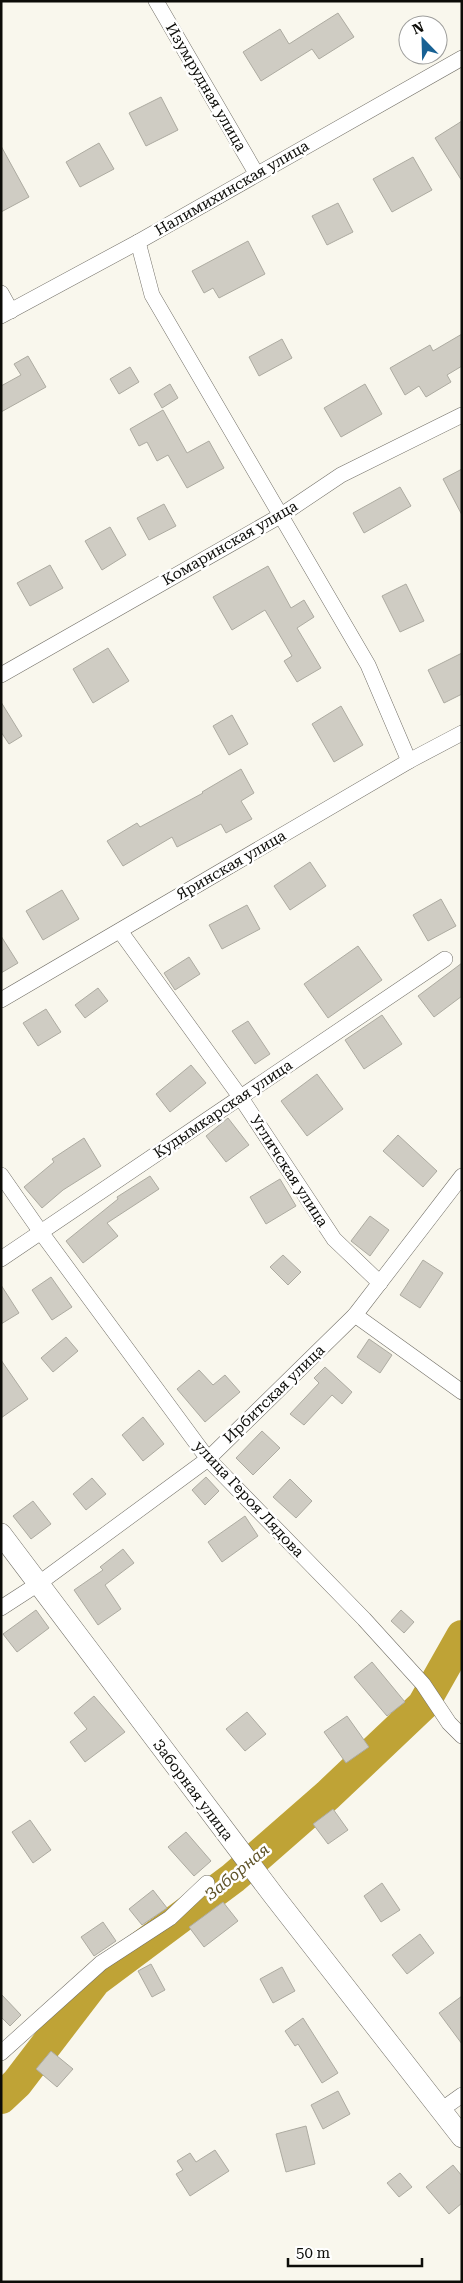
<svg xmlns="http://www.w3.org/2000/svg" width="463" height="2283" viewBox="0 0 463 2283" font-family="'Roboto Serif',serif">
	<style>
		.lines { fill: none; stroke-linecap: round; stroke-linejoin: round }
		.river { stroke: #bfa336; stroke-width: 32 }
		.building { fill: #cfccc3; stroke: #adaba1 }
		.street-casing { stroke: #737068; stroke-width: 16 }
		.secondary-casing { stroke: #737068; stroke-width: 22 }
		.street { stroke: #fff; stroke-width: 15 }
		.secondary { stroke: #fff; stroke-width: 21 }
		.labels { text-anchor: middle; dominant-baseline: central; stroke-width: 5; stroke-linejoin: round; paint-order: stroke }
		.street-label { font-size: 15px; fill: #0c0c08; stroke: #fff }
		.water-label { font-size: 16px; font-style: italic; fill: #5d5126; stroke: #fff }
	</style>
	<rect width="100%" height="100%" fill="#f9f7ed"/>
	<g class="lines">
		<path class="river" d="M1,2098L17,2083L95,1981L233,1878L328,1795L423,1705L462,1636"/>
	</g>
	<g class="building">
		<path d="M338,13L354,37L319,59L312,49L261,81L243,52L280,29L289,44Z"/>
		<path d="M161,97L178,130L146,146L129,113Z"/>
		<path d="M462,121V181L435,138Z"/>
		<path d="M99,143L114,169L80,187L66,162Z"/>
		<path d="M1,146L29,197L1,212Z"/>
		<path d="M413,157L432,190L392,212L373,179Z"/>
		<path d="M338,203L353,232L327,245L312,216Z"/>
		<path d="M248,241L265,274L219,298L213,288L204,293L192,271Z"/>
		<path d="M462,334V366L447,375L451,382L426,397L419,386L405,395L390,368L430,345L433,351Z"/>
		<path d="M282,339L292,358L259,376L249,357Z"/>
		<path d="M28,356L46,387L1,412V386L21,375L14,364Z"/>
		<path d="M130,367L139,382L119,394L110,379Z"/>
		<path d="M170,384L178,398L162,408L154,394Z"/>
		<path d="M365,384L382,414L341,437L324,408Z"/>
		<path d="M163,410L187,453L209,441L224,468L187,488L168,455L157,461L147,442L139,446L130,429Z"/>
		<path d="M462,469V515L443,479Z"/>
		<path d="M400,487L411,506L364,533L353,513Z"/>
		<path d="M164,504L176,526L149,540L137,518Z"/>
		<path d="M110,527L126,555L102,570L85,541Z"/>
		<path d="M50,565L63,588L30,606L17,583Z"/>
		<path d="M268,566L291,608L304,600L314,617L297,628L321,668L297,682L284,661L292,656L265,610L232,630L213,597Z"/>
		<path d="M406,584L424,621L400,632L382,596Z"/>
		<path d="M108,648L129,681L93,703L73,669Z"/>
		<path d="M462,653V694L444,703L428,670Z"/>
		<path d="M1,702L22,736L9,744L1,732Z"/>
		<path d="M341,706L363,745L334,762L312,724Z"/>
		<path d="M232,715L248,744L229,755L213,726Z"/>
		<path d="M241,769L254,793L241,801L252,819L226,833L221,824L177,847L172,837L123,866L107,841L137,823L140,827L203,793L202,792Z"/>
		<path d="M310,862L326,886L290,910L274,886Z"/>
		<path d="M62,890L79,919L43,940L26,911Z"/>
		<path d="M441,899L456,926L428,941L413,915Z"/>
		<path d="M247,905L260,929L222,949L209,925Z"/>
		<path d="M1,936L18,963L1,973Z"/>
		<path d="M358,946L382,980L328,1018L304,984Z"/>
		<path d="M189,957L200,974L175,990L164,973Z"/>
		<path d="M462,963V996L434,1017L418,996Z"/>
		<path d="M98,988L108,1001L85,1018L75,1005Z"/>
		<path d="M46,1009L61,1032L38,1046L23,1023Z"/>
		<path d="M382,1015L402,1044L364,1069L345,1040Z"/>
		<path d="M248,1021L270,1054L255,1064L232,1031Z"/>
		<path d="M191,1065L206,1083L170,1112L156,1094Z"/>
		<path d="M317,1074L343,1109L307,1136L281,1101Z"/>
		<path d="M228,1118L249,1145L226,1162L206,1136Z"/>
		<path d="M398,1135L437,1171L423,1187L383,1151Z"/>
		<path d="M84,1138L101,1166L63,1190L42,1208L24,1187L54,1162L52,1159Z"/>
		<path d="M150,1176L159,1189L107,1223L118,1236L83,1263L66,1241L118,1199L117,1197Z"/>
		<path d="M280,1179L296,1206L266,1224L250,1197Z"/>
		<path d="M370,1216L389,1230L370,1256L351,1241Z"/>
		<path d="M283,1255L301,1272L288,1285L270,1267Z"/>
		<path d="M423,1260L443,1273L420,1308L400,1295Z"/>
		<path d="M51,1277L72,1307L52,1320L32,1290Z"/>
		<path d="M1,1285L19,1313L1,1324Z"/>
		<path d="M66,1337L78,1351L53,1372L41,1358Z"/>
		<path d="M369,1339L392,1355L380,1373L357,1357Z"/>
		<path d="M1,1360L28,1399L1,1418Z"/>
		<path d="M325,1367L352,1392L342,1404L332,1395L304,1425L290,1414L319,1383L314,1378Z"/>
		<path d="M199,1370L213,1385L225,1375L240,1392L205,1422L177,1389Z"/>
		<path d="M143,1417L164,1444L143,1461L122,1435Z"/>
		<path d="M262,1431L280,1448L253,1475L236,1458Z"/>
		<path d="M206,1477L219,1491L205,1505L192,1490Z"/>
		<path d="M92,1478L106,1494L86,1510L73,1494Z"/>
		<path d="M290,1479L312,1501L296,1518L273,1497Z"/>
		<path d="M33,1501L51,1524L31,1539L13,1516Z"/>
		<path d="M245,1516L258,1536L222,1562L208,1542Z"/>
		<path d="M123,1549L134,1563L105,1585L121,1609L98,1625L74,1590L103,1570L100,1567Z"/>
		<path d="M36,1610L49,1628L17,1652L3,1634Z"/>
		<path d="M401,1610L414,1622L404,1633L391,1621Z"/>
		<path d="M372,1662L405,1702L387,1716L354,1677Z"/>
		<path d="M94,1696L125,1732L85,1762L70,1742L87,1729L74,1713Z"/>
		<path d="M247,1712L266,1734L245,1751L226,1729Z"/>
		<path d="M347,1716L369,1747L346,1763L324,1732Z"/>
		<path d="M333,1809L348,1830L328,1844L313,1824Z"/>
		<path d="M30,1820L51,1850L33,1863L12,1832Z"/>
		<path d="M186,1832L211,1861L194,1876L168,1847Z"/>
		<path d="M382,1883L400,1910L381,1922L364,1896Z"/>
		<path d="M153,1890L167,1908L142,1925L129,1909Z"/>
		<path d="M223,1902L238,1921L204,1947L189,1927Z"/>
		<path d="M103,1922L116,1941L94,1956L81,1937Z"/>
		<path d="M420,1934L434,1953L407,1974L392,1955Z"/>
		<path d="M151,1964L165,1990L152,1997L138,1971Z"/>
		<path d="M282,1967L295,1991L273,2003L260,1979Z"/>
		<path d="M1,1994L21,2015L10,2026L1,2017Z"/>
		<path d="M462,1996V2044L439,2013Z"/>
		<path d="M303,2018L338,2073L322,2083L298,2044L295,2046L285,2031Z"/>
		<path d="M51,2051L73,2069L57,2087L36,2069Z"/>
		<path d="M338,2091L350,2114L323,2129L311,2105Z"/>
		<path d="M306,2126L315,2164L286,2172L276,2134Z"/>
		<path d="M215,2150L229,2171L190,2196L176,2174L183,2170L177,2161L190,2153L196,2162Z"/>
		<path d="M453,2165L462,2176V2203L449,2214L426,2187Z"/>
		<path d="M400,2173L412,2187L399,2197L387,2183Z"/>
	</g>
	<g class="lines">
		<g class="street-casing">
			<g id="street">
				<path d="M156,1L256,173"/>
				<path d="M138,242L152,295L368,665L409,761"/>
				<path d="M1,293L11,311"/>
				<path d="M1,316L138,242L462,58"/>
				<path d="M1,675L280,516L341,475L462,415"/>
				<path d="M120,931L241,1098L334,1239L380,1283"/>
				<path d="M1,1000L409,761L462,733"/>
				<path d="M1,1175L40,1231L208,1459L364,1619L423,1684L449,1723L462,1736"/>
				<path d="M1,1259L445,959"/>
				<path d="M355,1315L462,1392"/>
				<path d="M1,1608L38,1584L208,1459L355,1315L462,1176"/>
				<path d="M1,2053L101,1963L170,1918L207,1883"/>
				<path d="M441,2110L462,2095"/>
			</g>
		</g>
		<g class="secondary-casing">
			<path id="secondary" d="M1,1534L274,1896L462,2137"/>
		</g>
		<use href="#street" class="street"/>
		<use href="#secondary" class="secondary"/>
	</g>
	<g class="labels">
		<g class="street-label">
			<text transform="translate(206 87) rotate(60)">Изумрудная улица</text>
			<text transform="translate(232 188) rotate(-30)">Налимихинская улица</text>
			<text transform="translate(230 543) rotate(-30)">Комаринская улица</text>
			<text transform="translate(231 865) rotate(-30)">Яринская улица</text>
			<text transform="translate(223 1109) rotate(-34)">Кудымкарская улица</text>
			<text transform="translate(289 1171) rotate(57)">Угличская улица</text>
			<text transform="translate(274 1394) rotate(-44)">Ирбитская улица</text>
			<text transform="translate(249 1499) rotate(47)">улица Героя Лядова</text>
			<text transform="translate(193 1790) rotate(53)">Заборная улица</text>
		</g>
		<g class="water-label">
			<text transform="translate(237 1872) rotate(-40)">Заборная</text>
		</g>
	</g>
	<rect width="463" height="2283" fill="none" stroke="#0c0c08" stroke-width="5"/>
	<g transform="translate(423 40) rotate(337)"><circle r="24" fill="#ffffff" stroke="#9e9e9c"/>
	<path d="M0-4L9 19L0 12L-9 19Z" fill="#176194"/>
	<text y="-8" font-size="14" font-weight="bold" text-anchor="middle" fill="#0c0c08">N</text>
	</g>
	<path d="M288 2258v8h134v-8" fill="none" stroke="#0c0c08" stroke-width="2.5"/>
	<text x="296" y="2258" font-size="15" fill="#0c0c08" stroke="#ffffff" stroke-width="4" paint-order="stroke">50 m</text>
</svg>
